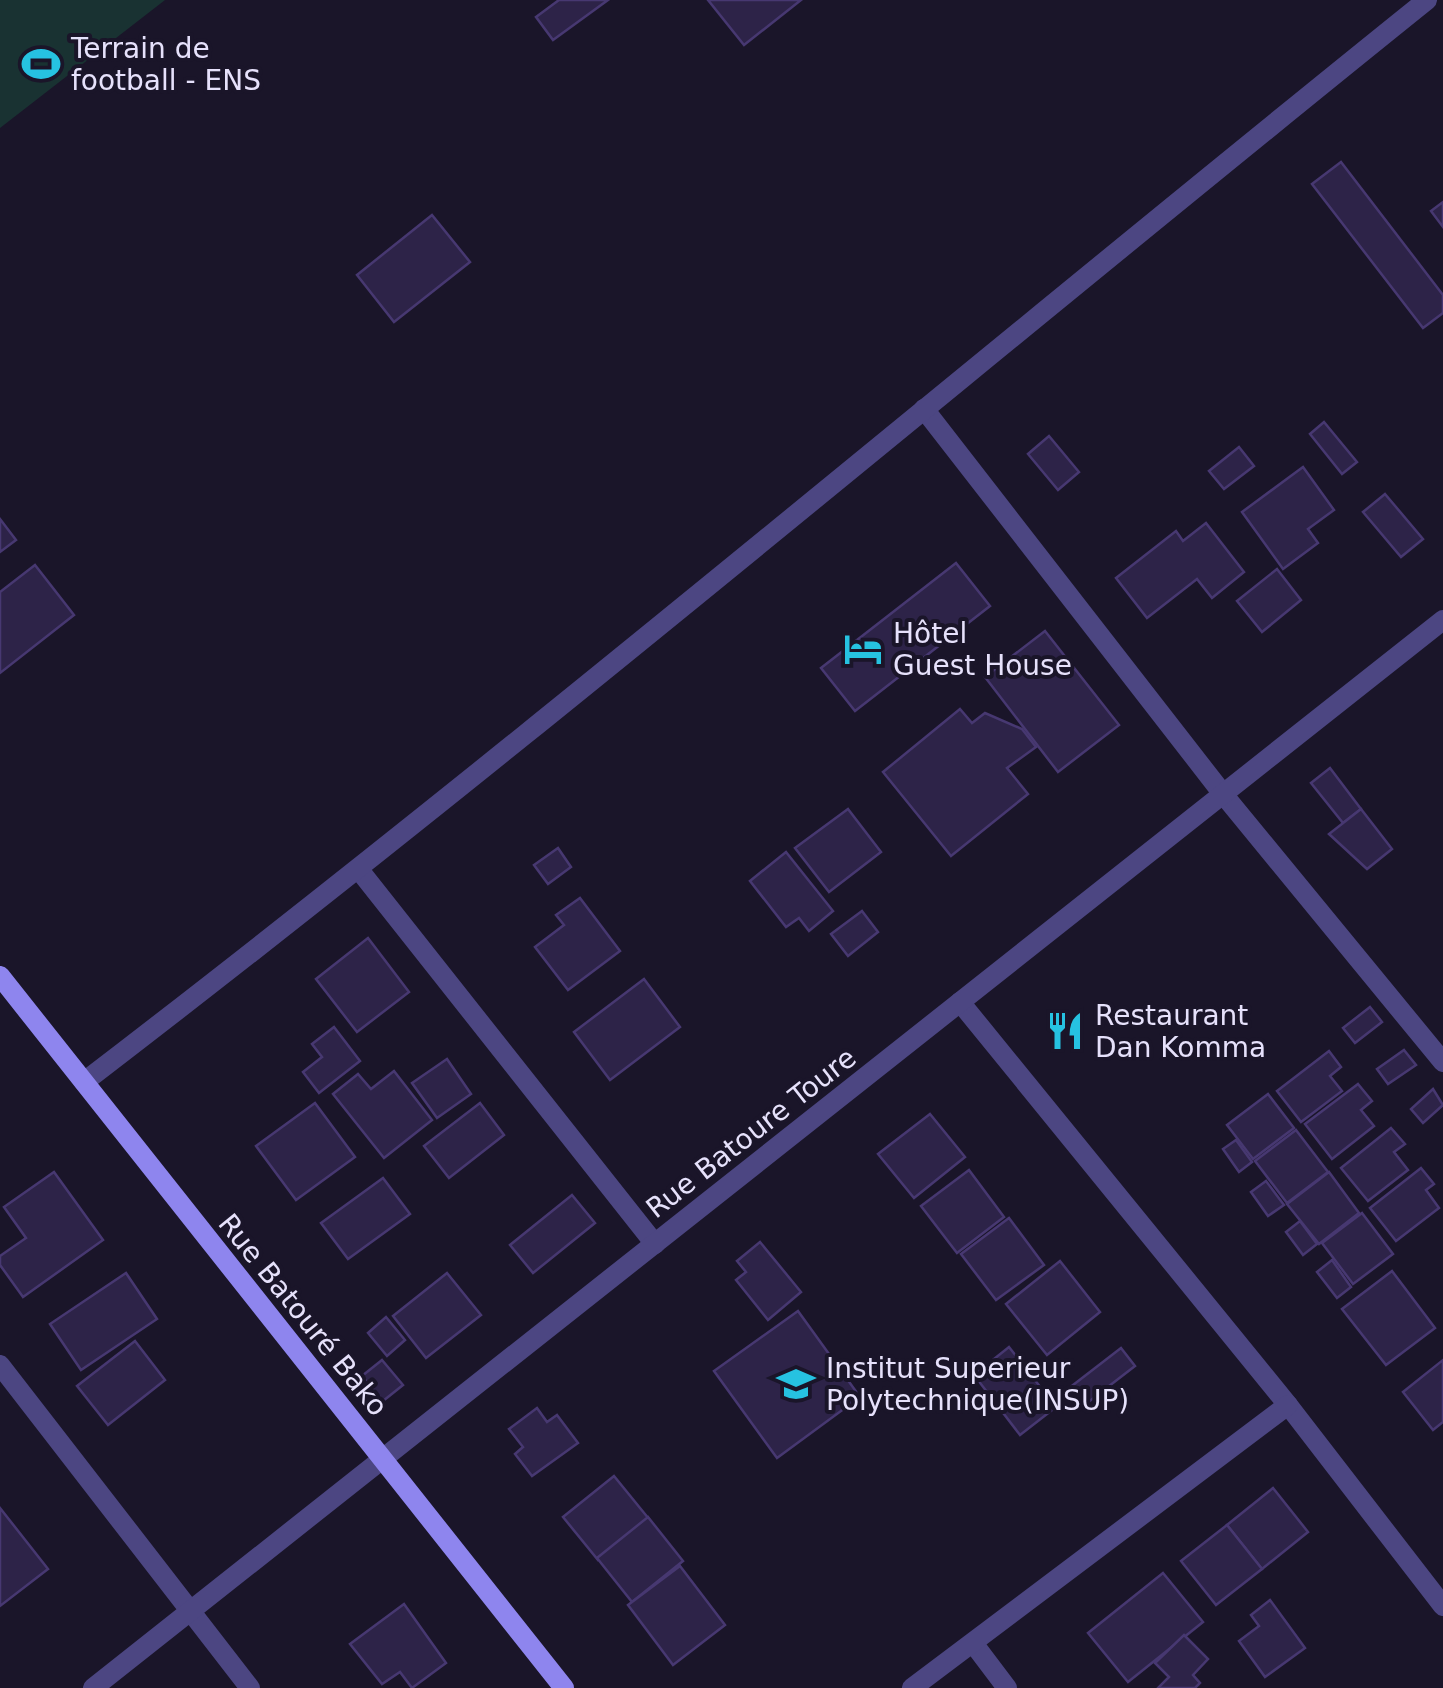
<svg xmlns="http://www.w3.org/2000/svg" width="1443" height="1688" viewBox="0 0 1443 1688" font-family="'DejaVu Sans',sans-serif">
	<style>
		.green { fill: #193232 }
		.building { fill: #2d2348; stroke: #473871; stroke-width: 2.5 }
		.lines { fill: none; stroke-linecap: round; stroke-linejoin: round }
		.minor { stroke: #4c4682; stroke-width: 20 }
		.secondary { stroke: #8e85ee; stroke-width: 20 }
		.labels { text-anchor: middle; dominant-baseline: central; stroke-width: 8; stroke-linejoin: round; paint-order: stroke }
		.poi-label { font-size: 28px; fill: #e6e1fb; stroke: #1a1529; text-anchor: start }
		.street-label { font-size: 28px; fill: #e6e1fb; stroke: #1a1529 }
	</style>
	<rect width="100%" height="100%" fill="#1a1529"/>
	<path class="green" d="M0,0H165L0,128Z"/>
	<g class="building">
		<path d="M559,0H608L553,40L536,17Z"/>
		<path d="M708,0H801L744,45Z"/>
		<path d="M1341,162L1443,295V313L1423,328L1312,184Z"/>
		<path d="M1443,202V227L1431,211Z"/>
		<path d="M432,215L470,262L394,322L357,275Z"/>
		<path d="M1324,422L1357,462L1342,474L1310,434Z"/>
		<path d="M1049,436L1079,472L1058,490L1028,454Z"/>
		<path d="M1239,447L1254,466L1224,489L1209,471Z"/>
		<path d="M1303,467L1334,510L1308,529L1318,543L1283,569L1242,512Z"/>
		<path d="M1385,494L1423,539L1401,557L1363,512Z"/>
		<path d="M0,519L16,540L0,552Z"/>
		<path d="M1206,523L1244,572L1212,598L1197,579L1147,618L1116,578L1176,531L1183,541Z"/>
		<path d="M956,563L990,606L855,711L821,668Z"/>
		<path d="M35,565L74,615L0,673V592Z"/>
		<path d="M1277,569L1301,600L1262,632L1237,601Z"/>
		<path d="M1045,631L1119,725L1058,772L985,677Z"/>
		<path d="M960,709L972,723L985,713L1022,729L1036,747L1007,768L1028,794L951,856L883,772Z"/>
		<path d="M1330,768L1361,809L1343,823L1311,783Z"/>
		<path d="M848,809L881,852L829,892L795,848Z"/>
		<path d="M1361,809L1392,849L1367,869L1329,834Z"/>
		<path d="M558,848L571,867L548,884L534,865Z"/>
		<path d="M786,852L833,911L809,931L799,918L786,927L750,881Z"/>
		<path d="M580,898L620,951L568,990L535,947L564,925L556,915Z"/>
		<path d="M862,911L878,932L848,956L831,934Z"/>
		<path d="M368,938L409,992L357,1032L316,979Z"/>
		<path d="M644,979L680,1027L610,1080L574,1032Z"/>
		<path d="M1370,1007L1382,1022L1355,1043L1343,1028Z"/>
		<path d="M334,1027L360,1061L319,1093L303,1072L322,1057L312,1044Z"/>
		<path d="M1404,1050L1416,1065L1388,1084L1377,1069Z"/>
		<path d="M1329,1051L1341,1067L1330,1076L1342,1091L1301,1122L1277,1091Z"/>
		<path d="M447,1059L471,1094L437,1118L412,1083Z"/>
		<path d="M394,1071L432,1120L384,1158L333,1094L358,1074L371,1089Z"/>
		<path d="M1358,1084L1372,1101L1361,1110L1374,1126L1332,1159L1305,1124Z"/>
		<path d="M1433,1089L1443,1105L1423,1123L1411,1109Z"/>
		<path d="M1268,1094L1294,1128L1253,1159L1227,1125Z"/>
		<path d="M315,1103L355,1157L296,1200L256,1146Z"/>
		<path d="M480,1103L504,1135L449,1178L424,1146Z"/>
		<path d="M930,1114L965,1157L914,1198L878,1154Z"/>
		<path d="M1391,1128L1405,1144L1394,1152L1408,1170L1368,1201L1341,1168Z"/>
		<path d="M1296,1130L1328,1172L1287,1203L1255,1161Z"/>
		<path d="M1236,1140L1252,1162L1239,1172L1223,1149Z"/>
		<path d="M1421,1168L1434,1184L1426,1190L1439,1208L1396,1241L1370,1208Z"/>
		<path d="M969,1170L1004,1217L957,1253L921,1206Z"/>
		<path d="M54,1172L103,1240L23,1297L0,1265V1256L26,1238L4,1207Z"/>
		<path d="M1329,1172L1359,1213L1319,1244L1287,1204Z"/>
		<path d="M383,1178L410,1214L348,1259L321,1223Z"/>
		<path d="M1266,1181L1284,1205L1268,1216L1251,1192Z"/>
		<path d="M572,1195L595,1223L533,1273L510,1245Z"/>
		<path d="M1362,1213L1393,1254L1353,1284L1322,1243Z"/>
		<path d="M1009,1218L1044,1265L996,1300L961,1254Z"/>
		<path d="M1300,1221L1317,1244L1303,1255L1286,1232Z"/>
		<path d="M760,1242L801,1292L768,1320L736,1280L746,1272L737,1261Z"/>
		<path d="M1332,1260L1351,1287L1337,1298L1317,1272Z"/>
		<path d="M1060,1261L1100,1312L1047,1355L1006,1304Z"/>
		<path d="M1392,1271L1435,1328L1386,1365L1342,1309Z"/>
		<path d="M126,1273L157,1319L81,1370L50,1324Z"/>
		<path d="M447,1273L481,1315L426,1358L393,1316Z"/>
		<path d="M798,1311L860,1397L777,1458L714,1371Z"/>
		<path d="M386,1317L405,1340L387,1356L368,1333Z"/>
		<path d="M135,1341L165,1380L108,1425L77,1386Z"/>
		<path d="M1009,1347L1056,1407L1020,1435L974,1375Z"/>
		<path d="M1121,1348L1135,1366L1078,1410L1064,1392Z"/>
		<path d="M382,1360L403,1385L383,1401L362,1376Z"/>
		<path d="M1443,1360V1422L1433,1430L1403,1392Z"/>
		<path d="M537,1408L547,1422L557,1415L578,1443L532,1476L515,1454L523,1447L509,1429Z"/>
		<path d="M614,1476L649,1519L598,1560L563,1517Z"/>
		<path d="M1273,1488L1308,1532L1262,1569L1227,1525Z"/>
		<path d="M0,1508L48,1569L0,1606Z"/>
		<path d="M648,1517L683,1561L632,1602L597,1558Z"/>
		<path d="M1227,1525L1262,1569L1216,1605L1181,1561Z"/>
		<path d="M680,1566L725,1625L673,1665L628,1605Z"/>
		<path d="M1163,1573L1203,1622L1128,1682L1088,1633Z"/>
		<path d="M1270,1600L1305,1648L1265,1677L1239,1641L1259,1626L1251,1615Z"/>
		<path d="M404,1604L446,1663L412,1688L400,1672L382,1684L350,1644Z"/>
		<path d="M1184,1635L1208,1659L1193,1675L1200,1683L1195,1688H1158L1169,1677L1155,1663Z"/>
	</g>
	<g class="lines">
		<g class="minor">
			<path d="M924,409L1223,794L1443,1062"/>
			<path d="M360,871L655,1244"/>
			<path d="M960,1002L1288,1405L1443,1606"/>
			<path d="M84,1082C541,732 979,360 1427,0"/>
			<path d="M0,1365L250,1688"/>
			<path d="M973,1643L1007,1688"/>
			<path d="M93,1688L1443,620"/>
			<path d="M912,1688L1288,1405"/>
		</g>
		<path class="secondary" d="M0,976L564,1688"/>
	</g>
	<defs>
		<g id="stadium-bare" transform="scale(3)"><path d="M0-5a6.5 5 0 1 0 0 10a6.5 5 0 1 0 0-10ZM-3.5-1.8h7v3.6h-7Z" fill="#26c2e1" stroke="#1a1529" stroke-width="2.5" paint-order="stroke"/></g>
		<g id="hotel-bare" transform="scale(3)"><path d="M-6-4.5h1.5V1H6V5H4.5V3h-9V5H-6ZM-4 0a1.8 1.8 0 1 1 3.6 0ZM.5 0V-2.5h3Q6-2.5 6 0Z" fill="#26c2e1" stroke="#1a1529" stroke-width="2.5" paint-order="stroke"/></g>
		<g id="restaurant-bare" transform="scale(3)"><path d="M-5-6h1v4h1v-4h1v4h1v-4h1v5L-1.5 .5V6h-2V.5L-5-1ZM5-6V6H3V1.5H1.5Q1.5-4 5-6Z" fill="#26c2e1" stroke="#1a1529" stroke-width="2.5" paint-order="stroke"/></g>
		<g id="university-bare" transform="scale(3)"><path d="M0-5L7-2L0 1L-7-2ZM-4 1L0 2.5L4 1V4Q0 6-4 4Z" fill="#26c2e1" stroke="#1a1529" stroke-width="2.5" paint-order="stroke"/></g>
	</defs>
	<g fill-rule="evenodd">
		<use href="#stadium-bare" x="41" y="64"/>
		<use href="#hotel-bare" x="863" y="649"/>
		<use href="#restaurant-bare" x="1065" y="1031"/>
		<use href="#university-bare" x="796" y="1384"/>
	</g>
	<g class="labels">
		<g class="poi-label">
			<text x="71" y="48">Terrain de<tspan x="71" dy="32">football - ENS</tspan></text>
			<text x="893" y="633">Hôtel<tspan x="893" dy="32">Guest House</tspan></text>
			<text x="1095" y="1015">Restaurant<tspan x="1095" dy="32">Dan Komma</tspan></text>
			<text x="826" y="1368">Institut Superieur<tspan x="826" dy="32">Polytechnique(INSUP)</tspan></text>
		</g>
		<g class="street-label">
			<text transform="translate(751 1133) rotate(-38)">Rue Batoure Toure</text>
			<text transform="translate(303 1315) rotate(51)">Rue Batouré Bako</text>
		</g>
	</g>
</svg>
